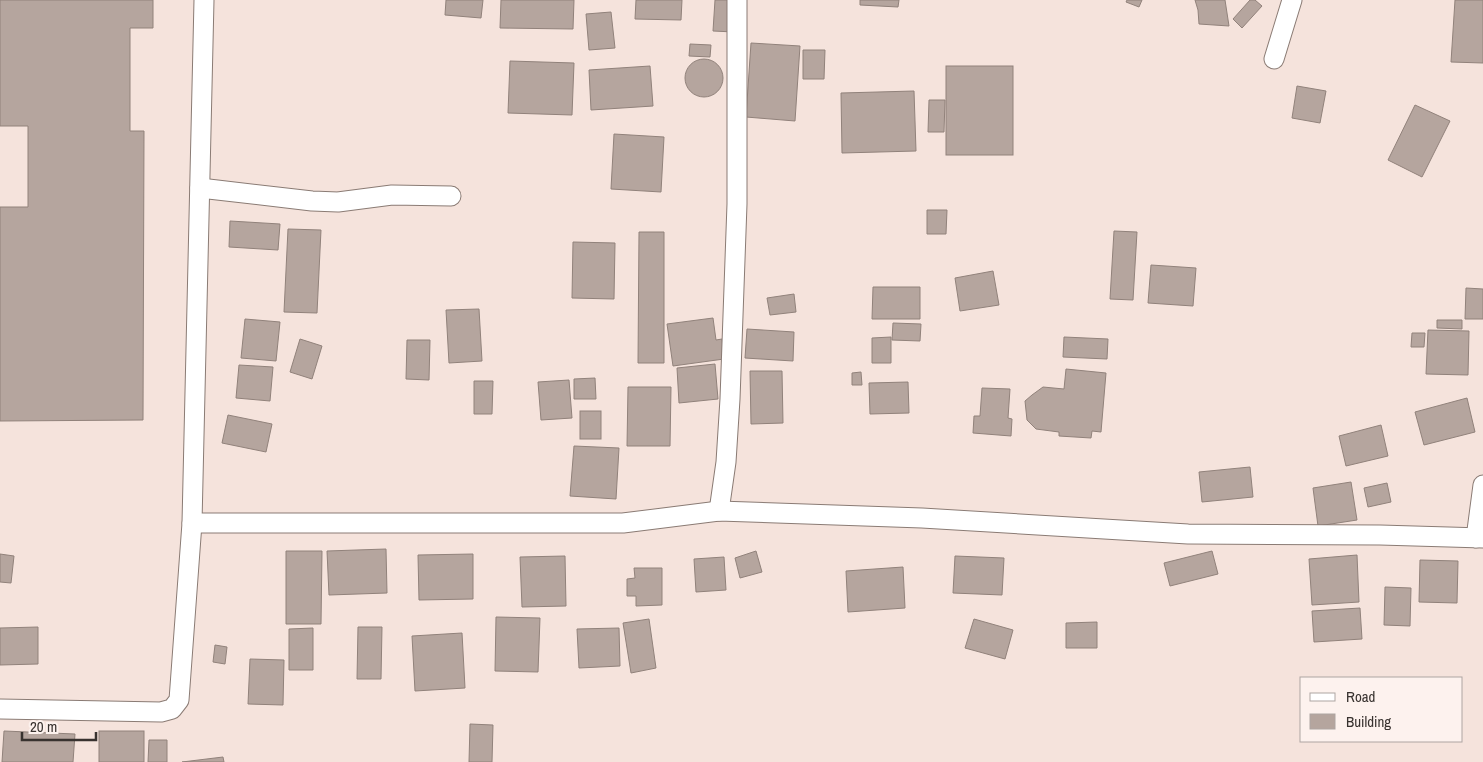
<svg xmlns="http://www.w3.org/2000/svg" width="1483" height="762" viewBox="0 0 1483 762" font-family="'Archivo Narrow',sans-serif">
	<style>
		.building { fill: #b5a59e; stroke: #91827b }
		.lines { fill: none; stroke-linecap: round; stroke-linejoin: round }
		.minor-casing { stroke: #8a7b74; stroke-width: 21 }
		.minor { stroke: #fff; stroke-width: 19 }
	</style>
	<rect width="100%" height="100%" fill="#f5e3dc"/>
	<g class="building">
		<path d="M0,0H153V28H130V131H144L143,420L0,421V207H28V126H0Z"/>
		<path d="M446,0H483L481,18L445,15Z"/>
		<path d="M501,0H574L573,29L500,28Z"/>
		<path d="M636,0H682L681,20L635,19Z"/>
		<path d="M715,0H736L734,32L713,31Z"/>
		<path d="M860,0H899L898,7L860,5Z"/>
		<path d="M1127,0H1142L1139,7L1126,2Z"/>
		<path d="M1195,0H1225L1229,26L1199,24L1198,10Z"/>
		<path d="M1250,0H1255L1262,6L1242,28L1233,19Z"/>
		<path d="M1455,0H1483V63L1451,62Z"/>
		<path d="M611,12L615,48L589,50L586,14Z"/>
		<path d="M751,43L800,46L795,121L746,117Z"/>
		<path d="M690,44L711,45L710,57L689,56Z"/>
		<path d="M803,50H825L824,79H803Z"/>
		<circle cx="704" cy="78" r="19"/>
		<path d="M510,61L574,63L572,115L508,113Z"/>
		<path d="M650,66L653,106L591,110L589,70Z"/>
		<rect x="946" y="66" width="67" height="89"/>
		<path d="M1297,86L1326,91L1320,123L1292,118Z"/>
		<path d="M914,91L916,151L842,153L841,93Z"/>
		<path d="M929,100H945L944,132H928Z"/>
		<path d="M1415,105L1450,121L1422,177L1388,160Z"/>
		<path d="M614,134L664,137L661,192L611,189Z"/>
		<path d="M927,210H947L946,234H927Z"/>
		<path d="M230,221L280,224L278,250L229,247Z"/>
		<path d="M288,229L321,230L317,313L284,312Z"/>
		<path d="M1114,231L1137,232L1133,300L1110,299Z"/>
		<path d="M639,232H664V363H638Z"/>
		<path d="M573,242L615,243L614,299L572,298Z"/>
		<path d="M1151,265L1196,268L1193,306L1148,303Z"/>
		<path d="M993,271L999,305L960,311L955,278Z"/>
		<path d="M873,287H920V319H872Z"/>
		<path d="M1466,288L1483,289V319H1465Z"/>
		<path d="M794,294L796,312L770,315L767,298Z"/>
		<path d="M479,309L482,361L449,363L446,310Z"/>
		<path d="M713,318L716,340L722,339L724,359L673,366L667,324Z"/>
		<path d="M245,319L280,322L276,361L241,358Z"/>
		<path d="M1437,320H1462V329L1437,328Z"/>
		<path d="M893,323L921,324L920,341L892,340Z"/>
		<path d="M747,329L794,332L793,361L745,358Z"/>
		<path d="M1428,330L1469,331L1468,375L1426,374Z"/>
		<path d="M1412,333H1425L1424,347H1411Z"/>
		<path d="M891,337V363H872V338Z"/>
		<path d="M1064,337L1108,339L1107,359L1063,357Z"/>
		<path d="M300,339L322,346L312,379L290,372Z"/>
		<path d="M407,340H430L429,380L406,379Z"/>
		<path d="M715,364L718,399L679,403L677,368Z"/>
		<path d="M239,365L273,367L270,401L236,398Z"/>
		<path d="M1066,369L1106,373L1101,432L1092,431L1091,438L1059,436V432L1036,429L1027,420L1025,401L1032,395L1043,387L1064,389Z"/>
		<path d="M750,371H782L783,423L751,424Z"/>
		<path d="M861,372L862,385H852V373Z"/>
		<path d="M595,378L596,399H574V379Z"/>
		<path d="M569,380L572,418L541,420L538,382Z"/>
		<path d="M474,381H493L492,414H474Z"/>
		<path d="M908,382L909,413L870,414L869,383Z"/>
		<path d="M628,387H671L670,446H627Z"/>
		<path d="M982,388L1010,389L1008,418L1012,419L1011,436L973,433L974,416H980Z"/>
		<path d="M1467,398L1475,432L1424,445L1415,412Z"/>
		<rect x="580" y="411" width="21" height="28"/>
		<path d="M228,415L272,424L266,452L222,443Z"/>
		<path d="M1381,425L1388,456L1346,466L1339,436Z"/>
		<path d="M574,446L619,448L616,499L570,496Z"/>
		<path d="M1250,467L1253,497L1202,502L1199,472Z"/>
		<path d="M1351,482L1357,520L1318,526L1313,488Z"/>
		<path d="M1387,483L1391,502L1368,507L1364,488Z"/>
		<path d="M386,549L387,593L329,595L327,551Z"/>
		<path d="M286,551H322L321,624H286Z"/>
		<path d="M756,551L762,572L740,578L735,558Z"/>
		<path d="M1212,551L1218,574L1170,586L1164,563Z"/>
		<path d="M0,554L14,556L11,583L0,582Z"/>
		<path d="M473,554V599L419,600L418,555Z"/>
		<path d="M1357,555L1359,602L1312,605L1309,559Z"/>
		<path d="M565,556L566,606L522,607L520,557Z"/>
		<path d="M955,556L1004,558L1002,595L953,593Z"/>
		<path d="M724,557L726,590L696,592L694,559Z"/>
		<path d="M1420,560L1458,561L1457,603L1419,602Z"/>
		<path d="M903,567L905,608L848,612L846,571Z"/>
		<path d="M634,568H662V605L636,606V596H627V579L635,578Z"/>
		<path d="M1385,587L1411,588L1410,626L1384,625Z"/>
		<path d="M1360,608L1362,639L1314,642L1312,611Z"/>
		<path d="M496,617L540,618L538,672L495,671Z"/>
		<path d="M649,619L656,668L631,673L623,623Z"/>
		<path d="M974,619L1013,630L1005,659L965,648Z"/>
		<path d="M1097,622V648H1066V623Z"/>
		<path d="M38,627V664L0,665V628Z"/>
		<path d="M358,627H382L381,679H357Z"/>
		<path d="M313,628V670H289V629Z"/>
		<path d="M619,628L620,666L579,668L577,629Z"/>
		<path d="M462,633L465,688L415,691L412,636Z"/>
		<path d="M215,645L227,647L225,664L213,662Z"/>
		<path d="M250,659L284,660L283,705L248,704Z"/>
		<path d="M470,724L493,725L492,762H469Z"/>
		<path d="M4,731L75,734L73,762H2Z"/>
		<rect x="99" y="731" width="45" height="31"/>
		<path d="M149,740H167V762H148Z"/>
		<path d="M223,757L224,762H182Z"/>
	</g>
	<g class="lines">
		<g class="minor-casing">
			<g id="minor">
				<path d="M1274,59L1292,0"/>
				<path d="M200,188L312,201L338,202L392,195L451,196"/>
				<path d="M719,511L726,462L730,399L737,204V0"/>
				<path d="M192,523H623L719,511L922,518L1188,534L1380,535L1483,538"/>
				<path d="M1476,538L1483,485"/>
				<path d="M0,709L161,712L172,709L179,700L192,523L204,0"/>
			</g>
		</g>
		<use href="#minor" class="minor"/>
	</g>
	<rect x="1300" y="677" width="162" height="65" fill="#fdf2ee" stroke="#aea5a2"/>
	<rect x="1310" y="693" width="25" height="8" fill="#ffffff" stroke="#aea5a2"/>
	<text x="1346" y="702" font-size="15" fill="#38322f">Road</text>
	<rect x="1310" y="714" width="25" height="15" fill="#b5a59e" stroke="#aea5a2"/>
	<text x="1346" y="727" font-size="15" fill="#38322f">Building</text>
	<path d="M22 732v8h74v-8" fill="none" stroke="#38322f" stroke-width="2.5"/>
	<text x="30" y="732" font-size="15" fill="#38322f" stroke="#fdf2ee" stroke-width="4" paint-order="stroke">20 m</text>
</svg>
